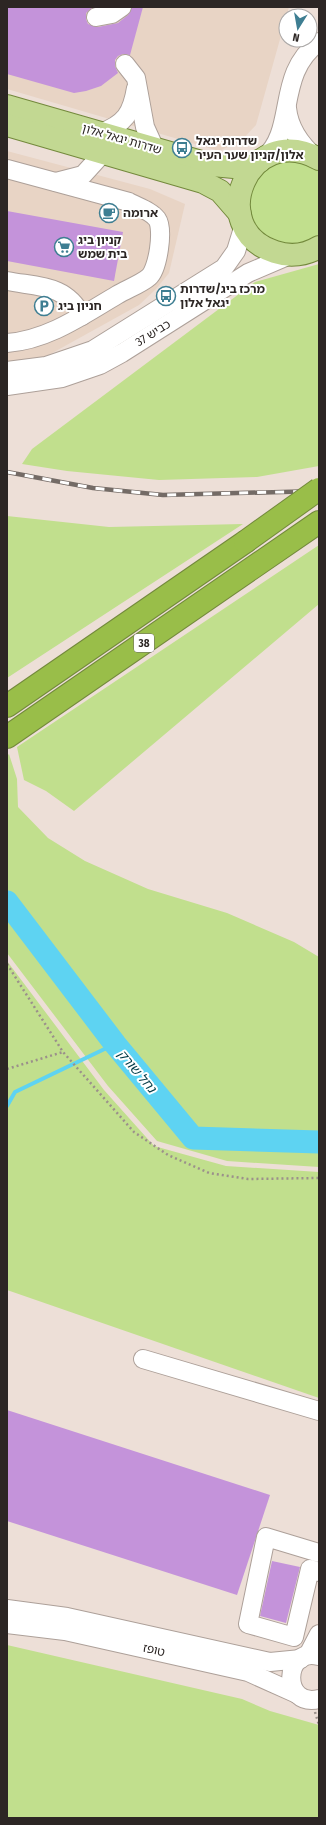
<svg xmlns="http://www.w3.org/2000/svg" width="326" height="1825" viewBox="0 0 326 1825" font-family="'Fira Sans Condensed','Noto Sans Hebrew',sans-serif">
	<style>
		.commercial { fill: #e8d4c5 }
		.green { fill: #c1df8d }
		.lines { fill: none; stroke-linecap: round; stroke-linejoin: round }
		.stream { stroke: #5ed3f2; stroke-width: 4 }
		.river { stroke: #5ed3f2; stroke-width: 23 }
		.building { fill: #c493da }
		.minor-casing { stroke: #ada099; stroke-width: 20 }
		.major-casing { stroke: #73893c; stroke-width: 24 }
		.highway-casing { stroke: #73893c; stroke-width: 24 }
		.path { stroke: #9b908b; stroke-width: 2.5; stroke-dasharray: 2 3; stroke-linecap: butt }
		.minor { stroke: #fff; stroke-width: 18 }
		.major { stroke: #c2d892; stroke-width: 22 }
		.highway { stroke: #99be49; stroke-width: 22 }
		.rail-casing { stroke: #746b66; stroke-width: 4.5 }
		.rail { stroke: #fff; stroke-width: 3; stroke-dasharray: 9; stroke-linecap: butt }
		.highway-bridge-casing { stroke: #73893c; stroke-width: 24; stroke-linecap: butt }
		.highway-bridge { stroke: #99be49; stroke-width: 22 }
		.labels { text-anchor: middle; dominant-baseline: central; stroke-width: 4; stroke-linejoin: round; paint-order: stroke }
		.shield { fill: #fff; stroke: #6b6766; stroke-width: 1 }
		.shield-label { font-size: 11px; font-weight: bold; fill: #2c2624 }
		.street-label { font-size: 12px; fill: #2c2624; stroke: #fff }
		.poi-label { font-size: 12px; font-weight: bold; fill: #2c2624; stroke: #fff; text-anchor: start }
		.water-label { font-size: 13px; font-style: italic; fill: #013a46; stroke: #fff }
	</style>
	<rect width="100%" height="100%" fill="#eddfd7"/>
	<g class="commercial">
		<path d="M7,7H289L256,125L241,141L219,151L7,89Z"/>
		<path d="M7,151L150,189L185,204L169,273L156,289L139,305L36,362L7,369Z"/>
	</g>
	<g class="green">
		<path d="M285,160L313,166L319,172V234L313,239L299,245H285L262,236L249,215V190L262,169Z"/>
		<path d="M319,264V466L257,477L159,480L67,471L22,464L32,449L255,282Z"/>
		<path d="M7,516L109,527L243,524L7,678Z"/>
		<path d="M319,545V604L74,811L46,791L24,780L17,747Z"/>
		<path d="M9,754L17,779L18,807L48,838L85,861L148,889L227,913L294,942L319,957V1167L227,1161L157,1141L108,1086L7,953V756Z"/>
		<path d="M7,961L104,1090L154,1146L226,1166L319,1172V1398L7,1290Z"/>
		<path d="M7,1645L242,1699L270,1711L319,1725V1818H7Z"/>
	</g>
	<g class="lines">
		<path class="stream" d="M7,1106L15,1092L115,1044"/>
		<path class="river" d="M7,902L115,1044L193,1138L319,1142"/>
	</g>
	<g class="building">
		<path d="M7,7H93L86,13V19L88,24L98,27L118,23L128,15L132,7H143L130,55L123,54L118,56L115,60V66L118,73L101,86L86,91L74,93L7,74Z"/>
		<path d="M7,211L123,232L114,281L7,261Z"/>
		<path d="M7,1410L270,1495L237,1595L7,1521Z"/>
		<path d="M272,1561L300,1567L286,1623L260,1616Z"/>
	</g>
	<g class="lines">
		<g class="minor-casing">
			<g id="minor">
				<path d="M96,17L112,14L122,7"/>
				<path d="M125,64L136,78L145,127L155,149"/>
				<path d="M287,108C289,128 301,145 316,158"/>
				<path d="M100,133C125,124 132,113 136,88"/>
				<path d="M264,158C297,130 275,74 319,42"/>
				<path d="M7,169L129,202C138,207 151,211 157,219C164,229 158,269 149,277C141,284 127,289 117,295C83,315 48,340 7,343"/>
				<path d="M56,182L83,175L103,153"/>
				<path d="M7,281C38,287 66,284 82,316"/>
				<path d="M7,371L46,366L93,350L224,268L236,251L244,225"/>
				<path d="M7,386L62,378L100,365L122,353L248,273L290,255"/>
				<path d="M143,1359L319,1411"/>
				<path d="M319,1553L266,1537L248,1624L294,1637L310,1569L319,1572"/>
				<path d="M7,1609L67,1617L270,1662L301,1659"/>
				<path d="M7,1624L65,1631L248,1672L297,1694"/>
				<path d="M308,1655L319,1634"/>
				<path d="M319,1656C283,1646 281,1708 319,1699"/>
			</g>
		</g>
		<g class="major-casing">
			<g id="major">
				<path d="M7,106L212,165L234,167L260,161"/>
				<path d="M7,125L203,182L220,191L240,214"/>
				<path d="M319,159C248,120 204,229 275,252C290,257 306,255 319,247"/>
			</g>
		</g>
		<g class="highway-casing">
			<g id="highway">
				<path d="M7,706L245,542"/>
				<path d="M7,737L319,522"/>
			</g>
		</g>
		<g class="path">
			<path d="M7,964L63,1052L134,1132L168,1155L209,1173L248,1179L319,1178"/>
			<path d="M7,1069L63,1052"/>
			<path d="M315,1712L319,1725"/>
		</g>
		<use href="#minor" class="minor"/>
		<use href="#major" class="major"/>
		<use href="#highway" class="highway"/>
		<g class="rail-casing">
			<path id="rail" d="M7,472L93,488L163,495L319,491"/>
		</g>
		<use href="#rail" class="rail"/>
		<g class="highway-bridge-casing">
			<path id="highway-bridge" d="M245,542L319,489"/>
		</g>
		<use href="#highway-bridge" class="highway-bridge"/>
	</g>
	<defs>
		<g id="bus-ring" transform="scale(1)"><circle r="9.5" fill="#fff" stroke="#3e7e92" stroke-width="1.5"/><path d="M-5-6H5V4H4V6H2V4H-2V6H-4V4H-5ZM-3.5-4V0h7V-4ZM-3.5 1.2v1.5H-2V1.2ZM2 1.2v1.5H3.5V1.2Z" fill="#3e7e92"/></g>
		<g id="cafe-ring" transform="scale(1)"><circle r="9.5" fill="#fff" stroke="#3e7e92" stroke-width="1.5"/><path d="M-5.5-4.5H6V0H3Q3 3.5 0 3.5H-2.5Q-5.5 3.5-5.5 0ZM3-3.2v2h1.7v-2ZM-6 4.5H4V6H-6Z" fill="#3e7e92"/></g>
		<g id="supermarket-ring" transform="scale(1)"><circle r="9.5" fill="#fff" stroke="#3e7e92" stroke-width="1.5"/><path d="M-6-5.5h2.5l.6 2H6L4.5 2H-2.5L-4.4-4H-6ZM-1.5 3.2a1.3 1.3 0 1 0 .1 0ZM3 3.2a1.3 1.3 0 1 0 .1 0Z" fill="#3e7e92"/></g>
		<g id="parking-ring" transform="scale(1)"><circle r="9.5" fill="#fff" stroke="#3e7e92" stroke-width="1.5"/><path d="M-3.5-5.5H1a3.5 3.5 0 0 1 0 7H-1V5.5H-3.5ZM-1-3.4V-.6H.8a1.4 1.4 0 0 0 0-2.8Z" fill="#3e7e92"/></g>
	</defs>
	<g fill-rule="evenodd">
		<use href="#bus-ring" x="182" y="148"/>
		<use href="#cafe-ring" x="109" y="213"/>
		<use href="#supermarket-ring" x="64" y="247"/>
		<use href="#bus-ring" x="166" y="296"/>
		<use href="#parking-ring" x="44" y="306"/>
	</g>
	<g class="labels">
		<rect class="shield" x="134" y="634" width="20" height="18" rx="3"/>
		<g class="shield-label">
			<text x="144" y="643">38</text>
		</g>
		<g class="street-label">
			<text transform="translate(122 139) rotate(16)">שדרות יגאל אלון</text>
			<text transform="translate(153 333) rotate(-32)">כביש 37</text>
			<text transform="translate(154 1650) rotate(13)">טופז</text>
		</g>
		<g class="poi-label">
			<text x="196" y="141">שדרות יגאל<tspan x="196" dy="14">אלון/קניון שער העיר</tspan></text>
			<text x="123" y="213">ארומה</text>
			<text x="78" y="240">קניון ביג<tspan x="78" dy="14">בית שמש</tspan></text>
			<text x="180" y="289">מרכז ביג/שדרות<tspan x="180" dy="14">יגאל אלון</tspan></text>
			<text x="58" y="306">חניון ביג</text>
		</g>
		<g class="water-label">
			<text transform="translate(137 1071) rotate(50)">נחל שורק</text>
		</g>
	</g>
	<rect width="326" height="1825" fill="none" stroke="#2c2624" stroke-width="16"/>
	<g transform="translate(298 28) rotate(191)"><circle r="19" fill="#ffffff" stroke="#aba8a7"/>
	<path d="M0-3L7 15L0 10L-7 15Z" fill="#3e7e92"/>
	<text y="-6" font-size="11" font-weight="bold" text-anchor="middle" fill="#2c2624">N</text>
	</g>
</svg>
